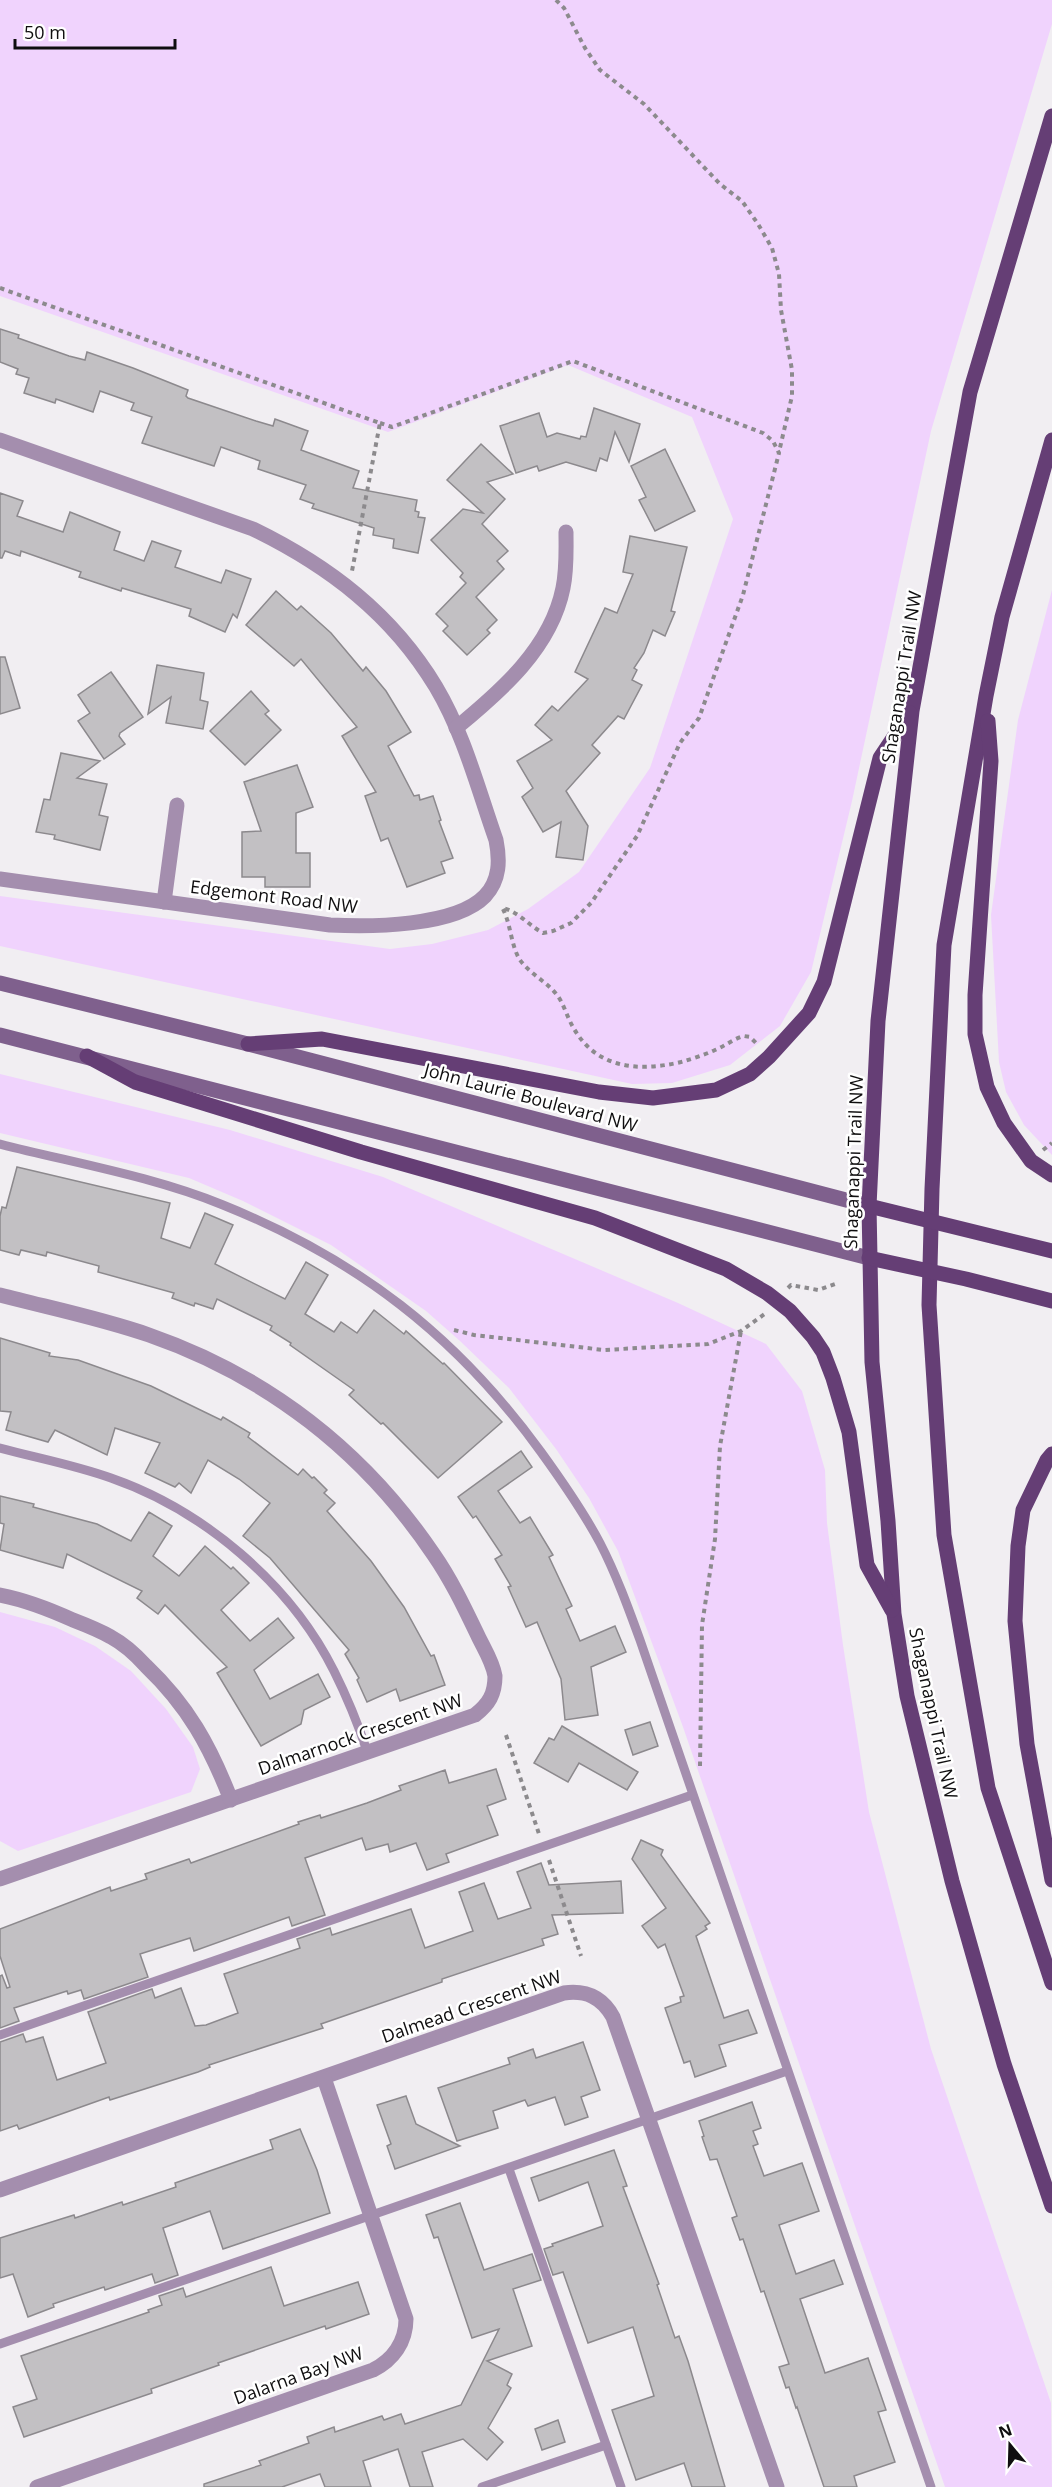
<svg xmlns="http://www.w3.org/2000/svg" width="1052" height="2487" viewBox="0 0 1052 2487" font-family="'Open Sans',sans-serif">
	<style>
		.park { fill: #f0d3fd }
		.building { fill: #c2c0c3; stroke: #8c898d; stroke-width: 1.5 }
		.lines { fill: none; stroke-linecap: round; stroke-linejoin: round }
		.path { stroke: #8c8a8d; stroke-width: 4; stroke-dasharray: 4.5 4.5; stroke-linecap: butt }
		.lane { stroke: #a48eae; stroke-width: 9 }
		.street { stroke: #a48eae; stroke-width: 15 }
		.secondary { stroke: #7f608d; stroke-width: 15 }
		.primary { stroke: #653e75; stroke-width: 15 }
		.labels { text-anchor: middle; dominant-baseline: central; stroke-width: 5; stroke-linejoin: round; paint-order: stroke }
		.street-label { font-size: 18px; fill: #0f0e0f; stroke: #fff }
	</style>
	<rect width="100%" height="100%" fill="#f1eef2"/>
	<g class="park">
		<path d="M0,0H1052V24L931,431L852,801L811,972L780,1026L730,1065L672,1083L632,1084L0,946V896L390,949L432,944L488,930L528,909L579,872L650,768L733,519L692,417L568,365L388,432L0,296Z"/>
		<path d="M1052,590V1155L1024,1125L1006,1092L999,1062L991,915L1018,720Z"/>
		<path d="M0,1074L230,1130L383,1177L678,1303L766,1344L802,1391L825,1470L827,1523L843,1645L869,1812L931,2049L1051,2403L1052,2487H945L683,1727L618,1551L589,1498L556,1449L509,1388L460,1341L426,1311L331,1245L243,1201L189,1178L0,1133Z"/>
		<path d="M0,1612L55,1627L95,1646L131,1671L166,1709L193,1747L200,1769L191,1792L18,1851L0,1841Z"/>
	</g>
	<g class="building">
		<path d="M0,329L19,335L18,338L69,356L85,360L87,352L133,368L188,390L186,396L188,398L256,421L273,426L275,419L308,431L301,450L359,471L353,488L417,500L415,511L419,512L418,517L425,518L418,553L393,548L394,539L373,535L374,528L312,508L314,504L300,499L306,485L258,469L260,461L221,447L214,466L142,443L152,417L131,410L134,403L100,391L93,412L56,399L55,403L24,393L29,378L16,374L18,369L0,362Z"/>
		<path d="M594,408L640,424L629,462L615,432L607,461L600,458L596,471L566,462L539,471L537,466L516,473L500,426L539,413L547,437L557,433L580,439L581,436L586,437Z"/>
		<path d="M481,444L513,474L487,482L505,499L482,524L508,551L497,561L504,569L476,597L497,620L487,630L490,633L467,655L443,631L448,626L436,614L466,583L460,577L463,573L431,540L463,509L483,513L447,480Z"/>
		<path d="M665,449L695,511L655,531L639,500L646,497L631,466Z"/>
		<path d="M0,493L23,501L17,516L63,532L70,512L120,532L114,550L144,561L152,541L181,551L175,567L221,583L226,570L251,579L237,618L233,614L225,632L189,616L191,609L122,588L121,591L79,577L81,572L21,551L20,556L5,551L2,558H0Z"/>
		<path d="M630,536L687,547L671,611L675,612L665,636L653,630L644,653L634,668L637,670L632,680L642,685L624,719L618,716L592,745L600,753L566,791L588,826L583,860L556,857L561,822L543,832L522,797L533,788L517,761L552,740L535,725L552,706L558,711L588,679L575,672L605,608L617,613L633,574L623,572Z"/>
		<path d="M276,591L297,610L301,606L331,633L363,671L366,667L386,691L411,732L388,746L414,796L419,795L420,800L433,796L441,820L439,821L453,858L441,862L445,873L407,887L388,838L381,841L365,796L376,792L342,736L357,727L301,659L294,666L246,625Z"/>
		<path d="M0,657H5L20,708L0,714Z"/>
		<path d="M157,665L204,673L200,700L208,702L203,729L166,723L171,697L148,714Z"/>
		<path d="M111,672L143,717L120,733L119,736L125,744L104,759L78,721L90,713L78,695Z"/>
		<path d="M251,691L269,711L265,714L281,730L245,765L210,731Z"/>
		<path d="M61,753L100,761L77,778L107,784L99,815L108,817L100,850L54,839L55,835L36,832L44,799L50,800Z"/>
		<path d="M297,765L313,807L296,813V853H310V887H265V877H242V832L261,831L244,782Z"/>
		<path d="M17,1167L170,1203L161,1238L190,1248L205,1213L233,1225L215,1264L285,1299L306,1262L328,1275L305,1314L334,1332L341,1322L357,1333L374,1310L404,1334L406,1331L443,1364L444,1363L502,1422L438,1478L383,1423L381,1424L349,1395L354,1390L290,1345L291,1343L270,1330L272,1326L217,1299L213,1309L195,1303L194,1306L172,1298L174,1293L98,1272L99,1266L47,1252L46,1256L21,1250L19,1255L0,1250V1216L2,1207L6,1208Z"/>
		<path d="M0,1338L50,1353L49,1356L78,1360L151,1386L221,1420L223,1417L250,1433L248,1437L298,1475L303,1469L312,1478L314,1477L327,1490L324,1493L335,1503L327,1511L371,1561L404,1607L431,1656L434,1655L445,1685L400,1701L396,1689L367,1702L357,1680L359,1678L345,1654L349,1650L270,1558L243,1536L270,1503L239,1479L208,1460L191,1493L179,1483L175,1487L145,1473L160,1443L115,1428L107,1455L55,1430L48,1442L6,1430L11,1412L0,1411Z"/>
		<path d="M521,1451L532,1467L498,1491L520,1523L530,1517L553,1555L549,1557L572,1606L566,1609L580,1641L615,1626L626,1652L591,1667L598,1715L565,1720L561,1679L537,1622L526,1627L508,1587L511,1586L495,1559L502,1555L476,1516L473,1518L458,1497Z"/>
		<path d="M0,1496L34,1504L33,1507L97,1524L131,1541L149,1512L172,1526L153,1556L179,1576L205,1546L231,1569L233,1567L249,1583L221,1610L250,1641L278,1618L294,1638L254,1670L270,1699L318,1674L330,1697L304,1710L301,1724L261,1746L217,1673L227,1667L165,1605L158,1614L137,1598L142,1591L67,1554L63,1568L0,1550L4,1524L0,1523Z"/>
		<path d="M650,1722L658,1746L633,1755L625,1730Z"/>
		<path d="M562,1726L638,1772L627,1790L579,1763L568,1782L534,1763L549,1738L554,1740Z"/>
		<path d="M496,1769L506,1799L487,1806L498,1835L446,1854L449,1862L427,1870L416,1843L390,1852L388,1844L366,1850L362,1838L305,1858L325,1915L292,1926L289,1917L194,1951L190,1938L140,1954L148,1977L84,1999L81,1990L68,1994L67,1991L14,2008L19,2021L0,2028V1976L2,1975L7,1988L10,1987L0,1956V1929L110,1887L111,1891L147,1879L145,1874L189,1859L191,1863L299,1824L298,1822L320,1815L321,1818L367,1803L401,1790L399,1786L445,1770L449,1783Z"/>
		<path d="M641,1840L663,1850L661,1855L710,1923L705,1926L707,1929L696,1936L724,2018L748,2010L757,2033L719,2045L726,2066L695,2077L690,2061L684,2063L665,2008L681,2002L680,1997L684,1996L665,1944L658,1948L642,1926L666,1908L632,1859Z"/>
		<path d="M541,1863L549,1885L621,1881L623,1913L552,1915L558,1934L542,1939L544,1945L442,1979V1982L321,2024L323,2028L209,2065L210,2067L198,2072L110,2100L109,2097L19,2129L17,2125L0,2131V2042L23,2034L26,2042L43,2037L57,2080L106,2063L88,2012L152,1989L155,1998L181,1988L195,2026L206,2025L238,2013L224,1974L300,1948L297,1939L330,1928L332,1935L411,1909L425,1948L473,1931L459,1892L484,1883L498,1919L531,1908L517,1872Z"/>
		<path d="M583,2042L600,2090L581,2097L588,2117L565,2125L555,2097L528,2106L525,2100L493,2111L498,2128L457,2141L438,2088L510,2064L508,2058L533,2049L536,2058Z"/>
		<path d="M406,2096L416,2124L460,2146L395,2169L387,2146L391,2144L377,2105Z"/>
		<path d="M752,2102L761,2128L753,2131L758,2144L753,2146L764,2176L802,2163L819,2211L779,2225L796,2274L834,2260L843,2284L800,2299L825,2373L868,2358L886,2410L878,2412L895,2462L854,2476L857,2487H824L797,2407L796,2408L789,2387L786,2388L779,2367L789,2364L764,2291L761,2292L743,2239L740,2240L732,2218L737,2216L717,2159L710,2160L702,2137L704,2136L699,2121Z"/>
		<path d="M300,2129L317,2170L330,2213L223,2249L210,2211L163,2228L178,2275L155,2283L152,2274L105,2290L104,2287L53,2304L54,2307L28,2317L13,2274L0,2278V2238L74,2215L75,2218L122,2202L123,2205L176,2187L175,2183L273,2149L270,2140Z"/>
		<path d="M614,2150L627,2186L623,2187L659,2284L657,2285L675,2338L679,2336L688,2361L725,2487H692L684,2463L636,2480L612,2410L654,2396L633,2327L588,2343L563,2272L553,2275L544,2249L553,2246L552,2244L603,2226L588,2182L539,2201L531,2178Z"/>
		<path d="M460,2203L484,2270L532,2254L541,2280L513,2289L532,2346L487,2361L512,2374L507,2385L511,2388L488,2428L503,2442L487,2460L463,2439L422,2452L433,2487H410L398,2449L363,2461L371,2487H325L320,2474L282,2487H204V2484L261,2465L259,2461L309,2443L307,2437L334,2427L335,2432L382,2416L384,2420L401,2414L405,2424L461,2405L499,2329L472,2338L438,2237L434,2238L426,2215Z"/>
		<path d="M271,2267L284,2306L358,2282L369,2314L326,2329L325,2326L218,2363L219,2365L151,2389L152,2393L24,2437L13,2407L37,2399L21,2356L149,2312L148,2310L162,2305L159,2296L183,2288L186,2297Z"/>
		<path d="M558,2420L565,2442L542,2450L535,2429Z"/>
	</g>
	<g class="lines">
		<g class="path">
			<path d="M556,0L564,8L585,48L600,70L644,104L720,184L742,201L758,224L772,248L779,274L781,310L792,370V396L779,452"/>
			<path d="M0,288L380,423L352,571"/>
			<path d="M380,423L392,427L573,361L763,433L773,441L779,453L743,595L699,718L680,743L637,836L591,903L571,923L553,931L543,933C528,925 519,912 503,908"/>
			<path d="M503,909C511,925 511,946 520,960C530,974 546,981 557,995C564,1004 567,1017 573,1027C596,1069 638,1072 681,1062C692,1059 704,1055 715,1050C725,1046 733,1039 744,1036L750,1037L757,1044"/>
			<path d="M1043,1150L1052,1143"/>
			<path d="M788,1288L791,1285L818,1290L838,1283"/>
			<path d="M454,1330L474,1335L604,1350L708,1344L741,1331L766,1313"/>
			<path d="M506,1735L539,1834"/>
			<path d="M700,1766L702,1625L715,1539L720,1446L741,1331"/>
			<path d="M549,1860L581,1956"/>
		</g>
		<g class="lane">
			<path d="M0,1144C74,1163 152,1176 223,1205C357,1259 456,1335 541,1452C562,1481 583,1511 600,1543C616,1574 628,1607 640,1640L931,2487"/>
			<path d="M0,1448C37,1458 75,1465 111,1478C203,1510 290,1583 334,1671C347,1697 358,1724 367,1751"/>
			<path d="M0,2035L692,1795"/>
			<path d="M509,2169L621,2487"/>
			<path d="M0,2344L787,2071"/>
			<path d="M482,2487L606,2445"/>
		</g>
		<g class="street">
			<path d="M0,440L253,529C329,566 392,614 436,687C464,734 478,789 496,840C500,860 500,880 485,896C455,927 369,927 330,925L0,879"/>
			<path d="M456,728C501,691 551,648 563,588C567,569 566,551 566,532"/>
			<path d="M164,902L177,805"/>
			<path d="M0,1295C50,1308 100,1318 149,1335C267,1376 364,1451 434,1555C452,1581 465,1609 479,1638C485,1650 493,1663 495,1676C495,1694 489,1704 475,1715L0,1879"/>
			<path d="M0,1595C26,1600 49,1609 73,1620C86,1625 99,1630 111,1637C124,1644 136,1655 146,1666C188,1706 210,1746 231,1800"/>
			<path d="M0,2190L564,1993C586,1990 602,1997 613,2017L777,2487"/>
			<path d="M37,2487L373,2370C393,2360 406,2342 406,2319L324,2078"/>
		</g>
		<g class="secondary">
			<path d="M0,983L248,1044L869,1206"/>
			<path d="M0,1035L869,1258"/>
		</g>
		<g class="primary">
			<path d="M1052,116L970,392L912,711L878,1021L869,1206L872,1362L888,1521L894,1614L907,1696L952,1881L1004,2064L1052,2206"/>
			<path d="M1052,440L1002,617L986,696L944,945L932,1189L929,1305L944,1535L988,1788L1052,1983"/>
			<path d="M988,721L991,761L975,995V1034L987,1087L1004,1123L1031,1161L1052,1175"/>
			<path d="M248,1044L322,1039L599,1092L653,1098L716,1090L750,1074L769,1057L809,1013L824,982L880,758L910,713"/>
			<path d="M87,1056L135,1082L361,1152L595,1218L726,1269L767,1293L790,1311L813,1337L823,1352L833,1378L849,1432L867,1565L892,1610"/>
			<path d="M869,1206L1052,1251"/>
			<path d="M869,1258L966,1279L1052,1301"/>
			<path d="M1052,1454L1047,1460L1023,1510L1018,1546L1015,1621L1027,1744L1052,1880"/>
		</g>
	</g>
	<g class="labels">
		<g class="street-label">
			<text transform="translate(901 677) rotate(-81)">Shaganappi Trail NW</text>
			<text transform="translate(274 896) rotate(7)">Edgemont Road NW</text>
			<text transform="translate(531 1097) rotate(15)">John Laurie Boulevard NW</text>
			<text transform="translate(853 1162) rotate(-88)">Shaganappi Trail NW</text>
			<text transform="translate(934 1713) rotate(78)">Shaganappi Trail NW</text>
			<text transform="translate(360 1734) rotate(-19)">Dalmarnock Crescent NW</text>
			<text transform="translate(471 2006) rotate(-19)">Dalmead Crescent NW</text>
			<text transform="translate(298 2375) rotate(-20)">Dalarna Bay NW</text>
		</g>
	</g>
	<g transform="translate(1010 2445) rotate(341)" stroke="#ffffff" stroke-width="4.5" paint-order="stroke">
	<path d="M0-4.5L10 22L0 15L-10 22Z" fill="#0f0e0f"/>
	<text y="-9" font-size="16" font-weight="bold" text-anchor="middle" fill="#0f0e0f">N</text>
	</g>
	<path d="M15 39v9h160v-9" fill="none" stroke="#0f0e0f" stroke-width="3"/>
	<text x="24" y="39" font-size="18" fill="#0f0e0f" stroke="#ffffff" stroke-width="4.5" paint-order="stroke">50 m</text>
</svg>
